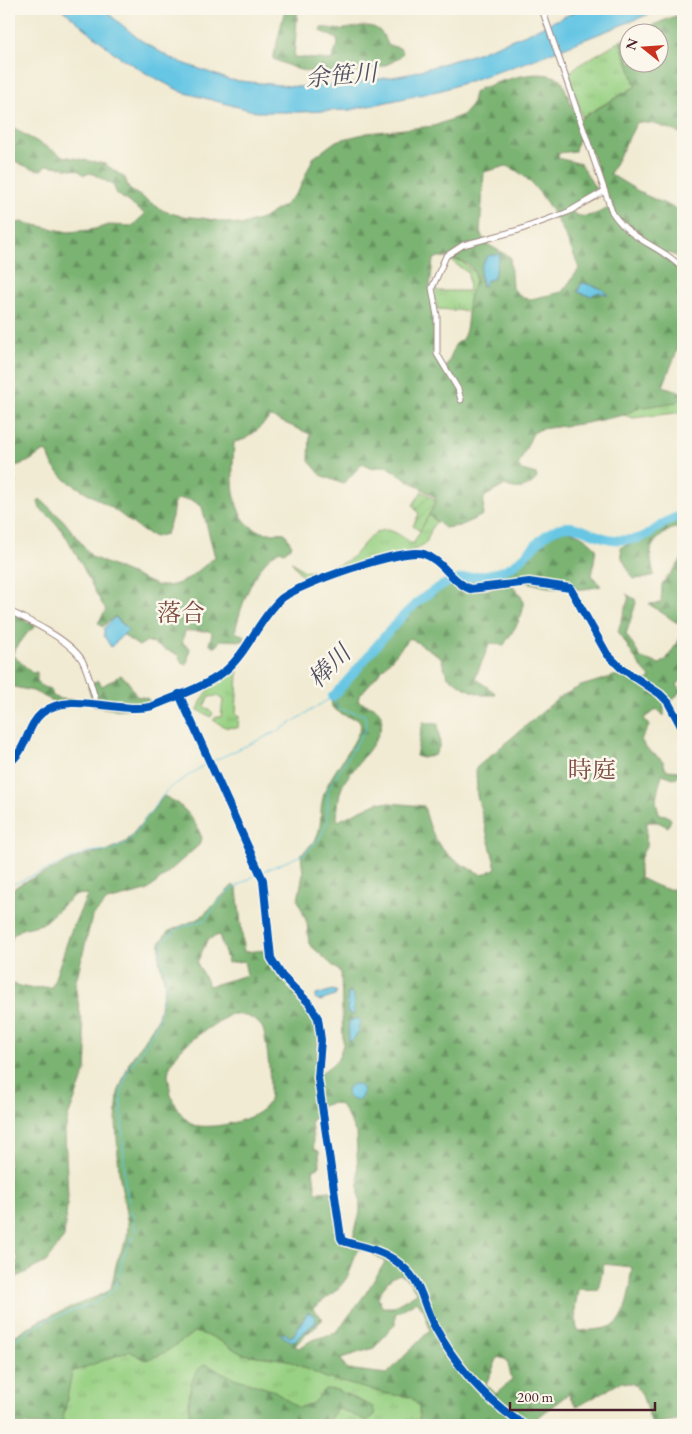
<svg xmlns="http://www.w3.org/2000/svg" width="692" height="1434" viewBox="0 0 692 1434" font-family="'EB Garamond','Noto Serif JP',serif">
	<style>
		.grass { fill: url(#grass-tufts); stroke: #727858 }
		.forest { fill: url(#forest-firs); stroke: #62694e; fill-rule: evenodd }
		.garden { fill: url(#garden-furrows); stroke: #727858 }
		.water { fill: #66c6e4; stroke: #587288 }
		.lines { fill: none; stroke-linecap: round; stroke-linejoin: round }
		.stream { stroke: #66c6e4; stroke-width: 1 }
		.river { stroke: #66c6e4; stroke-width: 9 }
		.minor-casing { stroke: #9e857f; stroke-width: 7 }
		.minor { stroke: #fff; stroke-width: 5 }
		.cycleway-casing { stroke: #fbf7ec; stroke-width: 11 }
		.cycleway { stroke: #0057b8; stroke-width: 8 }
		.labels { text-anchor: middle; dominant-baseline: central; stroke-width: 5; stroke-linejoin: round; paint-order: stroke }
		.water-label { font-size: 24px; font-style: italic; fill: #525162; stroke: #fbf7ec }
		.neighbourhood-label { font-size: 24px; fill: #7b4b3f; stroke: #fbf7ec }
	</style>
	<defs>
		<pattern id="grass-tufts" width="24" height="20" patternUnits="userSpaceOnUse" patternTransform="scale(1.25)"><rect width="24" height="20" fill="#99d184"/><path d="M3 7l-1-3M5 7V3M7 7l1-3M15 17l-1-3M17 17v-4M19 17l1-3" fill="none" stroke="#85b372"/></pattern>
		<pattern id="forest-firs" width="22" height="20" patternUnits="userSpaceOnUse" patternTransform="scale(1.25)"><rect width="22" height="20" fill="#7ab372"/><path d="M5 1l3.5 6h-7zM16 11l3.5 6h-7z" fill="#66915e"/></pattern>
		<pattern id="garden-furrows" width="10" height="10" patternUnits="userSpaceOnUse" patternTransform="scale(1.25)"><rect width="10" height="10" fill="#99d184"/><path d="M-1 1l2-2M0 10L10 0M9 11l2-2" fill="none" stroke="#85b372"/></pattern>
	</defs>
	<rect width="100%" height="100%" fill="#fbf7ec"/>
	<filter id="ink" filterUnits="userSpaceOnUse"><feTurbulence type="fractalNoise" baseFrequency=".02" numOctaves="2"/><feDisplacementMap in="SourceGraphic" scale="10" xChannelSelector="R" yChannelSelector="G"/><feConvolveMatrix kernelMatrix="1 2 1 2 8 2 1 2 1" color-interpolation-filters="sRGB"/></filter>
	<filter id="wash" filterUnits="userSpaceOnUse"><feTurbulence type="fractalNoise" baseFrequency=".0096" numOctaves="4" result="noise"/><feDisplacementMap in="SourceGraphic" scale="20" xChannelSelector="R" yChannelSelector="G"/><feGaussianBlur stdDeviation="1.12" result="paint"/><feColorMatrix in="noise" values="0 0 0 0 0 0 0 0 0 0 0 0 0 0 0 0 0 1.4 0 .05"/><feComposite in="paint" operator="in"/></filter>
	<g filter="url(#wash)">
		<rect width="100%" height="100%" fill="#f1ebd3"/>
		<g class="grass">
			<path d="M620,41L636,86L582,117L568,74L577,66Z"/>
			<path d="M449,259L461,261L475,273C476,286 468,297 468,311L437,309L433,291L435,286L437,291H469L468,273Z"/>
			<path d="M683,396V412L633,418L624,415L637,408Z"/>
			<path d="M429,515L437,522L433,525L426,543L416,549L309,581H306L291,561L304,571C318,573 341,566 352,557C361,549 372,530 385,530C395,530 405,539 413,544Z"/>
			<path d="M235,664L238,674L236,715L239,716L238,728L225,727L213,720L216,717H221L223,700L217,696L209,697L204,706L213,713L211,717L198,710C204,689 221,679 235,664Z"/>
			<path d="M219,1326L269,1350L415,1392L421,1404L422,1425H46L67,1369L163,1336Z"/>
		</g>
		<g class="forest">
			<path d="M285,9H298L294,57L331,60L338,45L337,39L321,31V28C329,27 338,31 345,29C365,26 379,20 388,45L400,48L403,53C388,74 330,75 306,71C295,70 284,63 273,59Z"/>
			<path d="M680,14L683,20V134L655,124L637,122L610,174L645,195L683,212V259L669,253L664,256L683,270V336L663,386L681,392L683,397L677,402L638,408L624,415L586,423L541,429L533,433L518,466L522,470L536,474L537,478C528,489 518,491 505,485L484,497L483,515L459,526L445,528L429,515L435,503V497L386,466L371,468L363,463L343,484L321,475L309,461L310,434L271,417C260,426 249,441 234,442C233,469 226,521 262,532C267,534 277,532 285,533L292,546L284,552L280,550C255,563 241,605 235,632L245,636L244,641L220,640L216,647H213L209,644L212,634L209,631H185L182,643L190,648L187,665L182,663L178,655L147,641L139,646L124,636V625L115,616L102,627L98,623L106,610C86,580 70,528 40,509L38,501L40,499L64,521L92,557L156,585C180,591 197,571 215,557L202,507L192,500L178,499L174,503L172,517L166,534L155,537L144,532L112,508L66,480L54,468L47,451C37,453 33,461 24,463C17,466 15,465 10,471L16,484L9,487V225L21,222L68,232L91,230L109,225L132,226L145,214L117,194L113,185L91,173L84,175L78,170L47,165L41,170C28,168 19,164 9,157V126L63,156L105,164L125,178L129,189L164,211L181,216L202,218L242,225L262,219L283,206L299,190L313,158L336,141L367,133L434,126L463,115L471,106L474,93L481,88C506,80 536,67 561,79L578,120L636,86L620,41L629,36L630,62H660V32H636ZM581,140L590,149L611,207C600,212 579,224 571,209L598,193L581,164L558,158L559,153L575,151L577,141ZM506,166C539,175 569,239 579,269L562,292L531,299L523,298L512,288L510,257L487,244L480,233L484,172ZM499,254L493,279L487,280L482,286L479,275ZM438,257C450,257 471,261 475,274C477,283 470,292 469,300C467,310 469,330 462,339C460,342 456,342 454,347C451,356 450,362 443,370L434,355L435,325L430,287L433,260ZM584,283L602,289C596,297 585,296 577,291Z"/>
			<path d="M683,519V527C677,527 670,529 665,533C646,547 650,554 654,575L647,578L633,579L622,558L621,547L648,538L675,520Z"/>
			<path d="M562,529C576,532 586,537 596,548L592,576L601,586C581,591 563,590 543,586C530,583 519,579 505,580C491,581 475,589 463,581C472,573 499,575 512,568C531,558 541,538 562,529Z"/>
			<path d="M683,558V627L649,604L661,603L662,584Z"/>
			<path d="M450,578C472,596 484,589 511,585C537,604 515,626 504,645L490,643L475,678L495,693L494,695H482L465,688L447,676L441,657L410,638L359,696L358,701C365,705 374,705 379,711C392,731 355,765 345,781C338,793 338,806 337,819L338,821L378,802L424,806C434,847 444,857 483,875L496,868L477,796L476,768L560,697L581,686L621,674L644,685L650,677L640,666L618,631L629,597L626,594L635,599L636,603L626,634L641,658L660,664L666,660L683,634V678L677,685L681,690L674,699L664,705V716L657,709L644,718L649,726L641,740L647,749L663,761L666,770L679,771L683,764V769L676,779L662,774C659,789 652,800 660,814L666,815L671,819L668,827L658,822H647L646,847C640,857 637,865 640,878C657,886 664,892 683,888V1419L652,1424L642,1395L634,1384L621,1382L577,1407L568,1394L536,1419L541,1425H419V1407L411,1397L387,1394L326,1378L287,1360L242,1354L213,1337L195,1332L164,1353L146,1360L129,1351L72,1372L62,1425H9V1339L41,1320L105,1293L111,1288L117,1261L127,1238L128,1225L119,1172L116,1121L118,1093L129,1063L157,1020L165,985L159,959L160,943L167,932L200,918L233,885L237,889L244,952L267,950L274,969L309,1006L315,1020L318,1036L316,1077L337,1061L343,1045L341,973L309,944L307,923L298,900L303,874L301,854C330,831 315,820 325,791C334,768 353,750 361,726L359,720L341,714L332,707L331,696L401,614ZM219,935L228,963L244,961L247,975L209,986L197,963L207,940ZM231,1014C242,1014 255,1017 262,1027C267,1035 273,1096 268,1103C257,1121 212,1130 193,1125C182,1117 172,1104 170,1090C170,1085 168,1079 168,1074C172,1046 210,1028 231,1014ZM335,1103L342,1106L356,1133L360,1212L351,1245L338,1239L331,1191L316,1192L313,1170L320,1166L319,1151L314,1149L311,1120L320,1117L319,1106ZM358,1249L371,1252L385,1262L366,1293L336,1333L312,1340L299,1348L295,1346C304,1335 314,1329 323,1319L313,1308C325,1299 338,1291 346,1279C352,1271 353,1258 358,1249ZM604,1264L632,1267L630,1280L631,1284C621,1327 623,1328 577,1331L575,1310L578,1289L598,1290ZM400,1274L409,1281L417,1293L393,1307H382L378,1298C383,1287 388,1278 400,1274ZM417,1301L424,1310L430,1330L387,1374L346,1369L341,1358L374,1348L395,1324V1314ZM304,1316L316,1322L295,1340L282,1335L284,1333L290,1337L293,1336ZM498,1357L507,1360L512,1380L496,1394L486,1384Z"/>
			<path d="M9,603L17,610L24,611L26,621L36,626L28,632L12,654L32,673L37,672V681L43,687L51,689L53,696L60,699L85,701V703H57L33,691L9,686Z"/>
			<path d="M121,675L128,681L136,696L147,698L151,703L150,705L117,710L94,706L88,686L98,680L102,686Z"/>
			<path d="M423,722L438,724L440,745L435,755L422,758L416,756Z"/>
			<path d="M164,796C184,805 194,818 202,838L199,845L147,891L107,901L92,917L75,985L87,1051L86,1070L68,1117L65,1132L68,1197L64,1237L46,1262L9,1281V1266L19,1259L9,1251V983L28,988L52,987L71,931L88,894L74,895L42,924L22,929L13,935L9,947V892L20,884L86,854L106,851L126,842Z"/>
			<path d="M205,1364L234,1378L275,1391L298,1408L313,1403L325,1389L337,1390L373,1407L375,1415L367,1421L337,1408L326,1425L298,1423L297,1425H190C189,1403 185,1379 205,1364Z"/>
		</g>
		<path class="garden" d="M422,491L433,498L435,503L420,531L413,526L419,514L413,505Z"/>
		<g class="water">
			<path d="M62,9H103L139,39L172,59L230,80L300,87L347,84L404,75L472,55L526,34L581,9H662L530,61L442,90L350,110L300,112H257L182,92L149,75L117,55Z"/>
			<path d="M500,254L493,279L487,280L483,287C480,274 478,267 488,256Z"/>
			<path d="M584,283L602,289L608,295L599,292L590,296L578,292L581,284Z"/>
			<path d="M115,617L128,630L111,647L104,636V628Z"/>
			<path d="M333,990L337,992L335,996L320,1001L315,998L316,995Z"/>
			<path d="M348,993L354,995V1015L347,1012Z"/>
			<path d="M358,1018L360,1021L357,1035L351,1041H348L349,1021Z"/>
			<circle cx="355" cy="1092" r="8"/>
			<path d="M308,1312L315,1316L316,1322L295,1340L291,1341L281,1335L284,1333L290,1337L293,1336Z"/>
		</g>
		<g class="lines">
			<g class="stream">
				<path d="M211,762L280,730L332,697L339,709L365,715L366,728L328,789L327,822L320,838L304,854L262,872"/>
				<path d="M9,886L87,852L111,850L128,842L167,790L207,763"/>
				<path d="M9,1343L47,1320L95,1303L115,1289L123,1257L136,1232L125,1183L121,1095L127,1071L154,1031L158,1020L168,977L162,960L161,950L164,940L181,927L205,920L226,893L259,873"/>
			</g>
			<path class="river" d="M332,697C367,663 402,603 447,583C468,574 493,578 512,566C531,555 540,532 563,527C578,524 595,537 610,539C619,541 628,540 636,539C654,536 664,517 683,516"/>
		</g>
	</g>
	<g filter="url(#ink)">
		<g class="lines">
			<g class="minor-casing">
				<g id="minor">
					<path d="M542,9L612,212C631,242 661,245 683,269"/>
					<path d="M461,400L458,389L437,354V316L432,288L446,256L463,245L519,230L568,212L603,192"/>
					<path d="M9,611C30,621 70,640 82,660C89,673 92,690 97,704"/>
					<path d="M179,694L263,880L271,958L282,976L309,1003L318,1018L321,1040L318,1078L341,1238L343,1241C361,1247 378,1249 393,1259C425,1281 419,1298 435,1327C456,1366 487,1401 524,1425"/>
					<path d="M9,763C28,749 26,726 42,713C70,690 121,715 153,706C176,696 205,687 225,671C248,652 258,620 281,599C298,584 404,547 424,554C442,560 452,582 470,589L529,582L570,588L607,654L621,668L660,694L668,702L683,730"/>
				</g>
			</g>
			<use href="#minor" class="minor"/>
			<g class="cycleway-casing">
				<g id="cycleway">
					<path d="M179,694L263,880L271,958L282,976L309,1003L318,1018L321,1040L318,1078L341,1238L343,1241C361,1247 378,1249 393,1259C425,1281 419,1298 435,1327C456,1366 487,1401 524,1425"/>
					<path d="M9,763C28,749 26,726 42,713C70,690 121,715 153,706C176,696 205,687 225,671C248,652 258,620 281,599C298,584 404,547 424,554C442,560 452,582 470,589L529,582L570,588L607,654L621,668L660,694L668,702L683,730"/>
				</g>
			</g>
			<use href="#cycleway" class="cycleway"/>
		</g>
	</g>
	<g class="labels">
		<g class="water-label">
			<text transform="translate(341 75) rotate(-5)">余笹川</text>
			<text transform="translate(329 666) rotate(-45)">棒川</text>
		</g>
		<g class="neighbourhood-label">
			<text x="181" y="612">落合</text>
			<text x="592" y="769">時庭</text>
		</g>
	</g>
	<rect width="692" height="1434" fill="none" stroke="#fbf7ec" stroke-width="30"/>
	<g transform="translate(644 48) rotate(287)"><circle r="24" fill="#fbf7ec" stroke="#b4a19f"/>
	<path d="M0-4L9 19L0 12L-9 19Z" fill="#c8321e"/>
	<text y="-8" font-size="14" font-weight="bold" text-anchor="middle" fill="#4a1f2b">N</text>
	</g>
	<path d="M510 1402v8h145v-8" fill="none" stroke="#4a1f2b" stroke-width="2.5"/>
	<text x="517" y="1402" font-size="15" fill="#4a1f2b" stroke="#fbf7ec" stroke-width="4" paint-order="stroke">200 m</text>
</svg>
